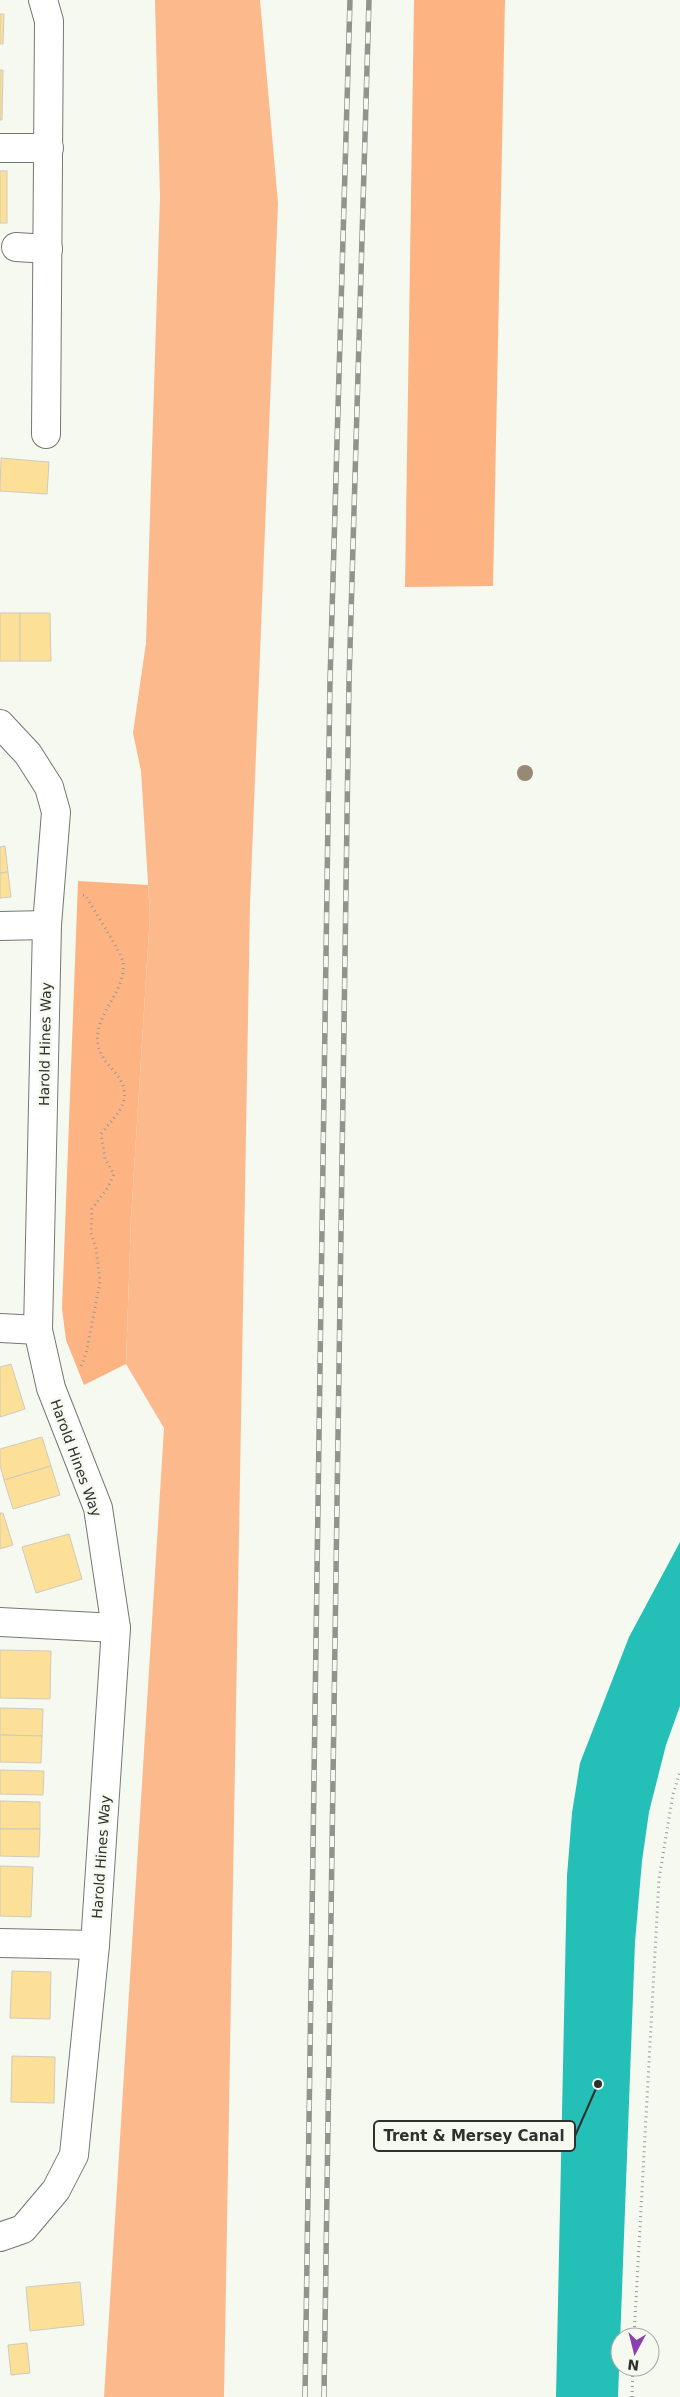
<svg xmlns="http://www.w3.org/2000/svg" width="680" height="2397" viewBox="0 0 680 2397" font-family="'DejaVu Sans',sans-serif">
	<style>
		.green { fill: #fdb482 }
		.forest { fill: #fbb98c }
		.water { fill: #24c0b7 }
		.building { fill: #fde097; stroke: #cecac2 }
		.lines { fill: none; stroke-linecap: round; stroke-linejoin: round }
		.minor-casing { stroke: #757870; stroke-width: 30 }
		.path { stroke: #979993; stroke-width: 3; stroke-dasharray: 1 4; stroke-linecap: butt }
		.minor { stroke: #fff; stroke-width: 28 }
		.rail-casing { stroke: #91938d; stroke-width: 5.5 }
		.rail { stroke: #f6f9f0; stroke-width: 4; stroke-dasharray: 11; stroke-linecap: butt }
		.tree { fill: #988876 }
		.labels { text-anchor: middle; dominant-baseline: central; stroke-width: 5; stroke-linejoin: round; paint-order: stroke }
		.street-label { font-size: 14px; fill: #2f302d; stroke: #f6f9f0 }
		.leader { fill: none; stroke: #2f302d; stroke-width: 2 }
		.callout-dot { fill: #2f302d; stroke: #f6f9f0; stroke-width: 2 }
		.callout { fill: #f6f9f0; stroke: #2f302d; stroke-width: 2 }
		.callout-label { font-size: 15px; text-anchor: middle; font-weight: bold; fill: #2f302d }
	</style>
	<rect width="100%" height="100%" fill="#f6f9f0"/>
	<g class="green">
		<path d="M414,0H505L493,586L405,587Z"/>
		<path d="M78,881L148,885L150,915L131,1219L126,1364L84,1385L66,1340L62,1309Z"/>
	</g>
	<path class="forest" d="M155,0H260L278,203L250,904L224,2397H104L164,1428L126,1364L131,1219L150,915L141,771L133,733L146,643L160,197Z"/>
	<path class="water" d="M680,1542V1706L666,1745L649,1812L642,1861L635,1942L618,2397H556L567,1876L572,1813L580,1763L629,1637Z"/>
	<g class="building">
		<path d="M0,14H4L3,44H0Z"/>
		<path d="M0,70H3L2,120H0Z"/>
		<rect x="0" y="171" width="7" height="52"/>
		<path d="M1,458L49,462L47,494L0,491Z"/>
		<rect x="0" y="613" width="20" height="48"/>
		<path d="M20,613H50L51,661H20Z"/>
		<path d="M5,846L8,872L0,873V847Z"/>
		<path d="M8,872L11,897L0,898V873Z"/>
		<path d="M11,1364L25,1409L0,1417V1367Z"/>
		<path d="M42,1437L51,1466L4,1480L0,1465V1449Z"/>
		<path d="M51,1466L60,1495L13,1509L4,1480Z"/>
		<path d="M0,1513H3L13,1545L0,1549Z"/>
		<path d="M69,1534L82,1579L36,1593L22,1547Z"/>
		<path d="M0,1650L51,1651L50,1699L0,1698Z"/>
		<path d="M0,1708L43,1709L42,1736L0,1735Z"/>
		<path d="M0,1735L42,1736L41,1763L0,1762Z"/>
		<path d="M0,1770L44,1771L43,1795L0,1794Z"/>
		<path d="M0,1801L40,1802V1829H0Z"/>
		<path d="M0,1829H40L39,1857L0,1856Z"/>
		<path d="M0,1866L33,1867L31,1917L0,1916Z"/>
		<path d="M12,1971L51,1972L50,2019L10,2018Z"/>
		<path d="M12,2056L55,2057L54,2103L11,2102Z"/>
		<path d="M80,2282L84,2325L30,2331L26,2287Z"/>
		<path d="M27,2343L30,2373L11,2375L8,2345Z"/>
	</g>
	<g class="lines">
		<g class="minor-casing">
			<g id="minor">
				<path d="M43,0L49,21L46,434"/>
				<path d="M0,148H49"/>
				<path d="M16,247L48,249"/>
				<path d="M0,724L28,754L49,787L56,812L47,925L38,1330L51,1388L98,1508L116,1628L95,1945L74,2155L56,2190L23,2229L0,2237"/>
				<path d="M0,926L47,925"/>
				<path d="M0,1328L38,1330"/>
				<path d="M0,1622L116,1628"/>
				<path d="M0,1943L95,1945"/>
			</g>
		</g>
		<g class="path">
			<path d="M81,1366L86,1354L100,1282L96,1248L91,1233L92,1209L108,1187L114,1174L105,1159L101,1134C119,1111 137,1098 113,1070C106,1062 100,1056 98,1044C93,1014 127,992 123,962C121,952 93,909 86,896L83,895"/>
			<path d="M634,2337L659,1879L673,1794L680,1772"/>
			<path d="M632,2397L633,2367"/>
		</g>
		<use href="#minor" class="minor"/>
		<g class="rail-casing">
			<g id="rail">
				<path d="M305,2397L330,681L350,0"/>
				<path d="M324,2397L349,682L369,0"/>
			</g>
		</g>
		<use href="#rail" class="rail"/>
	</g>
	<circle class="tree" cx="525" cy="773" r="8"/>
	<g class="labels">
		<g class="street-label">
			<text transform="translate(45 1044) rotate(-89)">Harold Hines Way</text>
			<text transform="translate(76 1458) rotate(70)">Harold Hines Way</text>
			<text transform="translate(101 1857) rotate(-86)">Harold Hines Way</text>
		</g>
	</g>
	<path class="leader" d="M598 2084L575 2136"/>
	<circle class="callout-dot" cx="598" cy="2084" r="5"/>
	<rect class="callout" x="374" y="2121" width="201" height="30" rx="5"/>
	<g class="callout-label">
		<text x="474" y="2141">Trent &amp; Mersey Canal</text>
	</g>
	<g transform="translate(635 2352) rotate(187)"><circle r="24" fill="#f6f9f0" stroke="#a6a9a2"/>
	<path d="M0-4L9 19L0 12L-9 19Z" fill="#8e3faf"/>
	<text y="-8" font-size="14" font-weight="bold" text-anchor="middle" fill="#2f302d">N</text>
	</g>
</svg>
